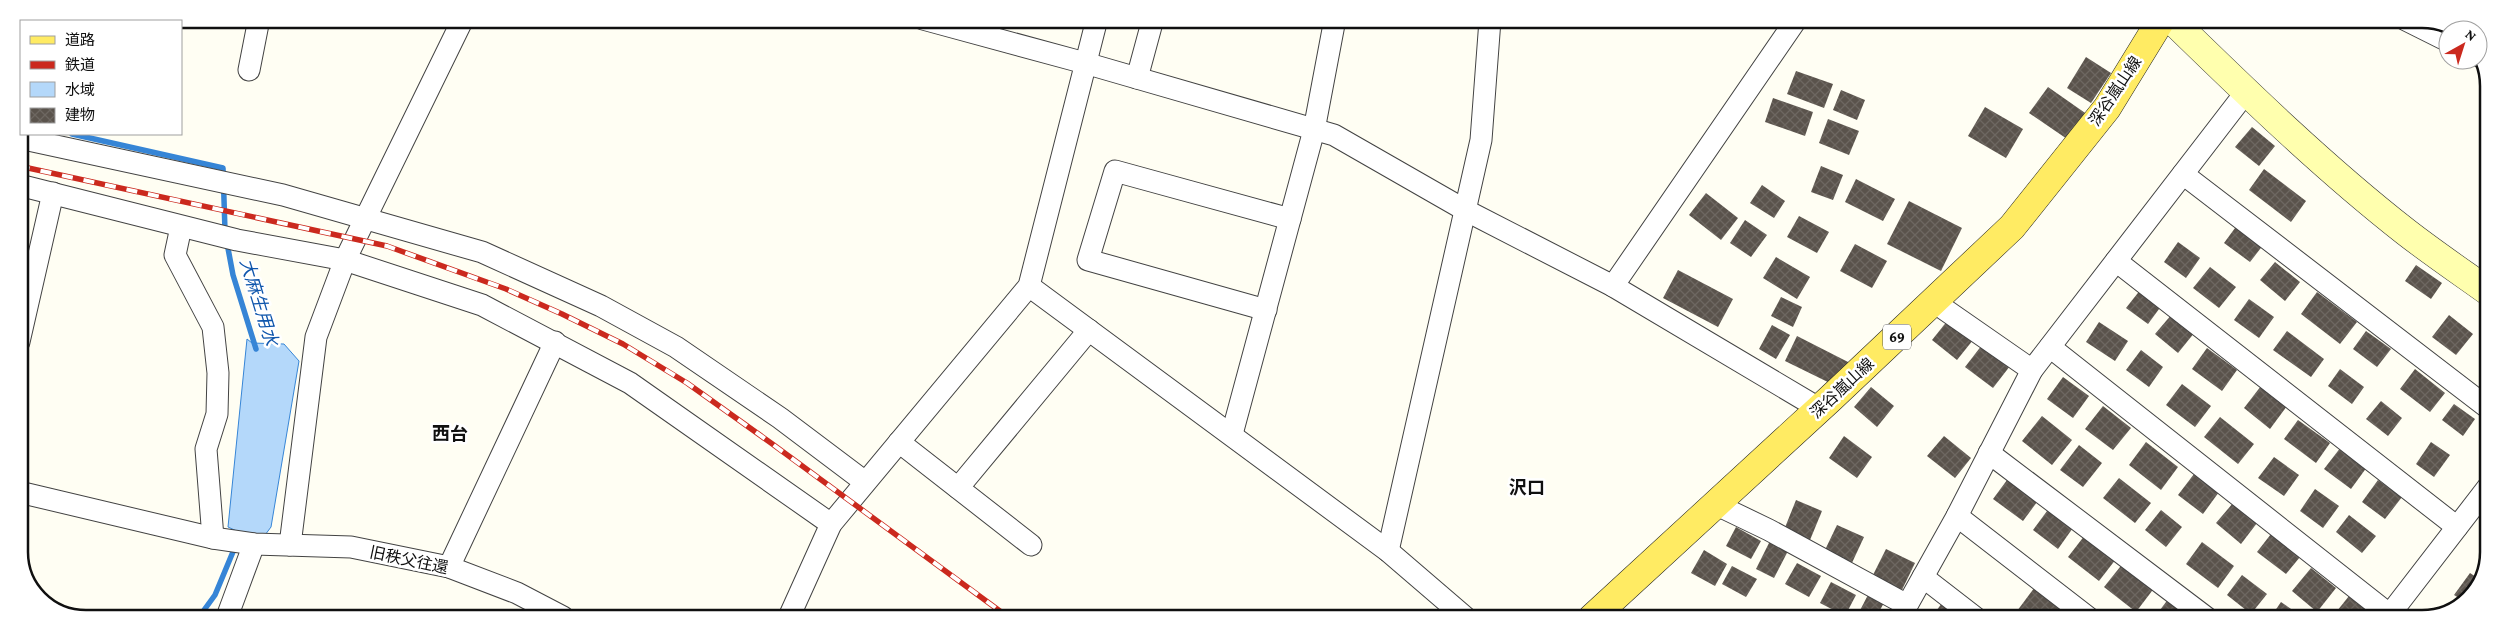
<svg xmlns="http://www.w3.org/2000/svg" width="2508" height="637" viewBox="0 0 2508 637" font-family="'Crimson Pro','Noto Sans JP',serif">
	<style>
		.water { fill: #b4d8fa; stroke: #3685d6 }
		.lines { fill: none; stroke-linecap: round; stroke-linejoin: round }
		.stream { stroke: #3685d6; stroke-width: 5.5 }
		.building { fill: url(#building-cross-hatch) }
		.street-casing { stroke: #434343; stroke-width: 23 }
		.secondary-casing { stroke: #323232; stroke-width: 29 }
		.primary-casing { stroke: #212121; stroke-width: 29 }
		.street { stroke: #fff; stroke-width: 21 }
		.secondary { stroke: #ffffae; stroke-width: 28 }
		.primary { stroke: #ffeb63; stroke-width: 28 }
		.rail-casing { stroke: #cb291e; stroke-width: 5.5 }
		.rail { stroke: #fff; stroke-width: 4; stroke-dasharray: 11; stroke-linecap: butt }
		.labels { text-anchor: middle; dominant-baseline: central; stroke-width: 5; stroke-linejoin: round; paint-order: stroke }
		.shield { fill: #fff; stroke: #585858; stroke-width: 1 }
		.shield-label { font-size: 15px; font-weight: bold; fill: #101010 }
		.street-label { font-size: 16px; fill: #101010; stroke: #fff }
		.water-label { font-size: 18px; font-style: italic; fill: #0f56ac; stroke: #fff }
		.neighbourhood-label { font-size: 18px; font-weight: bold; fill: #101010; stroke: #fff }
		.rim { fill: none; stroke: #101010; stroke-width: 2.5 }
	</style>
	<defs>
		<pattern id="building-cross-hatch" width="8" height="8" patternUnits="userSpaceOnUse" patternTransform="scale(1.25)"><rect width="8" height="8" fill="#5a534c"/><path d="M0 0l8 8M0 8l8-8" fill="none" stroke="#6d6761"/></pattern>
	</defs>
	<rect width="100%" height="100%" fill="#fffef3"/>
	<path class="water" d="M247,339L252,343L284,344L299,361L271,527L265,535L241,533L228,527Z"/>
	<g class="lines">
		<g class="stream">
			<path d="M72,134L223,168L225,231"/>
			<path d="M227,243L233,275L256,349"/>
			<path d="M199,617L215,595L235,547"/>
		</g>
	</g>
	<g class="building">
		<path d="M2086,57L2111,73L2091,103L2067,88Z"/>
		<path d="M1796,71L1833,84L1824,108L1787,94Z"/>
		<path d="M2048,87L2088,115L2070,141L2029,113Z"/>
		<path d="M1841,90L1865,100L1857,120L1833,110Z"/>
		<path d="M1773,98L1813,112L1805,136L1765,122Z"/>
		<path d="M1985,107L2023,129L2006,158L1968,136Z"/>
		<path d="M1828,119L1859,131L1849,155L1819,143Z"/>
		<path d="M2252,127L2275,146L2259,166L2235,147Z"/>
		<path d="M1821,166L1843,175L1833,200L1811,192Z"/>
		<path d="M2264,169L2306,201L2291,222L2249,190Z"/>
		<path d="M1856,179L1895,199L1883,221L1845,202Z"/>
		<path d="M1762,185L1785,201L1774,218L1750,203Z"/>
		<path d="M1706,193L1738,218L1721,240L1689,215Z"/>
		<path d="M1909,201L1962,228L1941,271L1887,244Z"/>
		<path d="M1799,216L1829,232L1817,253L1787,237Z"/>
		<path d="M1745,220L1767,235L1751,257L1730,243Z"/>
		<path d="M2238,224L2264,244L2250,262L2224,243Z"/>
		<path d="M2178,242L2200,258L2186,278L2164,262Z"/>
		<path d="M1855,244L1887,261L1872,288L1840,271Z"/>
		<path d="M1776,257L1810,277L1797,299L1763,278Z"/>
		<path d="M2275,262L2300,282L2285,301L2260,280Z"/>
		<path d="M2416,265L2442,283L2431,299L2405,281Z"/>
		<path d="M2210,267L2236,287L2219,308L2193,288Z"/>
		<path d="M1678,270L1733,299L1718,327L1663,298Z"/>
		<path d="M2141,289L2162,305L2148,324L2126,308Z"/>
		<path d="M2317,292L2357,322L2340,344L2301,314Z"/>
		<path d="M1781,297L1802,307L1793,327L1771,316Z"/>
		<path d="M2249,299L2274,317L2259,338L2234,320Z"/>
		<path d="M2172,314L2195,332L2178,353L2155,334Z"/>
		<path d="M2449,315L2473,334L2456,355L2432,337Z"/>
		<path d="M1948,320L1973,340L1957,360L1932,340Z"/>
		<path d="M2099,322L2128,341L2115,361L2086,342Z"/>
		<path d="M1772,325L1790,335L1776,359L1759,349Z"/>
		<path d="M2287,331L2324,359L2311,377L2273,350Z"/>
		<path d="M2366,331L2391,349L2377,367L2353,349Z"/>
		<path d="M1797,336L1850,363L1838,387L1785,361Z"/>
		<path d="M1982,345L2010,366L1993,388L1965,367Z"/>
		<path d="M2207,348L2237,370L2222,391L2192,369Z"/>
		<path d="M2141,350L2163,367L2149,387L2126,370Z"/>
		<path d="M2340,369L2364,387L2352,404L2328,386Z"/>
		<path d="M2415,369L2445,393L2430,412L2400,389Z"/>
		<path d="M2063,377L2089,396L2073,418L2047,399Z"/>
		<path d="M2182,384L2211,406L2195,427L2166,405Z"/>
		<path d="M2261,386L2287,406L2270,429L2244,408Z"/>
		<path d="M1871,387L1894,406L1877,427L1854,407Z"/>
		<path d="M2381,401L2402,418L2388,436L2366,419Z"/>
		<path d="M2454,404L2475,419L2463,436L2442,420Z"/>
		<path d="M2103,406L2131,428L2113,450L2085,429Z"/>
		<path d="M2042,416L2072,440L2052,465L2022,441Z"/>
		<path d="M2220,417L2254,444L2238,464L2204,437Z"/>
		<path d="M2298,420L2330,443L2316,463L2284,439Z"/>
		<path d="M1844,436L1872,457L1857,478L1829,458Z"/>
		<path d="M1944,436L1971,458L1955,478L1927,456Z"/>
		<path d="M2146,442L2178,467L2161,490L2129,465Z"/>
		<path d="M2431,442L2450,455L2434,477L2416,464Z"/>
		<path d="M2079,445L2102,463L2083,487L2060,470Z"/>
		<path d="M2341,447L2367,467L2351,489L2324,469Z"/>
		<path d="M2274,457L2299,475L2284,496L2258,478Z"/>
		<path d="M2194,474L2219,492L2203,514L2178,495Z"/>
		<path d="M2010,476L2040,498L2023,521L1993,499Z"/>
		<path d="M2119,478L2151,503L2135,523L2103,498Z"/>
		<path d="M2378,480L2402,497L2385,519L2362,502Z"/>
		<path d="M2315,489L2339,506L2323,528L2300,511Z"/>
		<path d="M1796,500L1822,511L1810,540L1784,530Z"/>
		<path d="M2233,503L2257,523L2241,544L2216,523Z"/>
		<path d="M2050,507L2075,525L2058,549L2033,530Z"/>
		<path d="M2161,510L2182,527L2166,547L2145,530Z"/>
		<path d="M2349,515L2376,536L2362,553L2336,532Z"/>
		<path d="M1837,525L1864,537L1851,565L1824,552Z"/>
		<path d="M1736,527L1761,541L1751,559L1726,546Z"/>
		<path d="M2271,534L2300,557L2286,574L2257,552Z"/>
		<path d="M2085,535L2116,559L2099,581L2068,557Z"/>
		<path d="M1770,541L1788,551L1774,578L1756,569Z"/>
		<path d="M2202,542L2234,566L2218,588L2186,564Z"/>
		<path d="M1886,549L1915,563L1900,594L1871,579Z"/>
		<path d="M1704,550L1727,564L1715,586L1691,573Z"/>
		<path d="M2124,562L2155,587L2136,612L2104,587Z"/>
		<path d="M1797,563L1821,576L1809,597L1785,584Z"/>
		<path d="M1732,566L1757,579L1746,597L1722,584Z"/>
		<path d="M2311,568L2336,588L2317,612L2292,591Z"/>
		<path d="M2470,573L2479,579L2465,602L2454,595Z"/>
		<path d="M2242,575L2267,594L2251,614L2227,595Z"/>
		<path d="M1831,582L1856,595L1845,616L1820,603Z"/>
		<path d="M2035,587L2062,607L2054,618H2026L2017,611Z"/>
		<path d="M1869,593L1885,601L1880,610L1887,613L1884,618H1856Z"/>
		<path d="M2349,596L2371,613L2367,618H2337L2333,616Z"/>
		<path d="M2169,598L2194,618H2154Z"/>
		<path d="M2281,602L2304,618H2270Z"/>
		<path d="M1942,603L1962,618H1931Z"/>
	</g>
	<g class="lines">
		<g class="street-casing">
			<g id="street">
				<path d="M923,19L1085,63L1334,135L1465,210L1613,286L1820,409"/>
				<path d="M2406,20L2448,41"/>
				<path d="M98,21V19"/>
				<path d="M2478,55L2479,56"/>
				<path d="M249,70L259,19"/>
				<path d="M1137,78L1153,19"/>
				<path d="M19,138L283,195L482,252L601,306L676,347L780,418L865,482"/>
				<path d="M2183,174L2488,408"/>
				<path d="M19,185L237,240L345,260L482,305L630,383L831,524"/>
				<path d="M181,227L175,255L213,327L218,373L217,414L206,449L213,538"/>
				<path d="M2116,261L2457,527"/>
				<path d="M1029,286L1388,551L1466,618"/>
				<path d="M1613,286L1796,20"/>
				<path d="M1934,302L2032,370"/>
				<path d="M1266,310L1088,260L1115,171L1290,219"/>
				<path d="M19,342L53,193"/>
				<path d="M2050,347L2390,615"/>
				<path d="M1232,434L1314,130L1335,19"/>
				<path d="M899,442L1031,545"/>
				<path d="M1989,453L2207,618"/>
				<path d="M958,488L1089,330"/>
				<path d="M19,492L213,538L254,544L351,547L449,567L517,593L563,617"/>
				<path d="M1715,504L1769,530L1907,605"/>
				<path d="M1957,516L2089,618"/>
				<path d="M290,545L316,337L345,260L463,19"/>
				<path d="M1388,551L1481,140L1490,20"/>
				<path d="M449,567L555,342"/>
				<path d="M1923,577L1976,618"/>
				<path d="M227,617L254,544"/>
				<path d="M789,617L831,524L1029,286L1097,19"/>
				<path d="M1900,618L1957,516L2032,370L2246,92"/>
				<path d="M2387,618L2488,487"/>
			</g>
		</g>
		<g class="secondary-casing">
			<path id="secondary" d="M2172,20C2247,93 2323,167 2406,232C2433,253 2461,272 2489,292"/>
		</g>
		<g class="primary-casing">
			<path id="primary" d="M1592,618L1830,399L2012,227L2107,108L2161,20"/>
		</g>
		<use href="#street" class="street"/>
		<use href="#secondary" class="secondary"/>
		<use href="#primary" class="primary"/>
		<g class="rail-casing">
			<path id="rail" d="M19,166L387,246L506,289L562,314L623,344L687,383L771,443L1008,617"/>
		</g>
		<use href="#rail" class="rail"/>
	</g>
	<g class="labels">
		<rect class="shield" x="1883" y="324.5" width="28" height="25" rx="4"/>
		<g class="shield-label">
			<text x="1897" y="337">69</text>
		</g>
		<g class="street-label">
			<text transform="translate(2115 91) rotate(-56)">深谷嵐山線</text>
			<text transform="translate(1842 388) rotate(-43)">深谷嵐山線</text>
			<text transform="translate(409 560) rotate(12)">旧秩父往還</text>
		</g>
		<g class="water-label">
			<text transform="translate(259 302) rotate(73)">大麻生用水</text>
		</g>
		<g class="neighbourhood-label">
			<text x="450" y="434">西台</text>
			<text x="1527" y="488">沢口</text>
		</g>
	</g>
	<path d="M0 0H2508V637H0ZM86 28H2422A58 58 0 0 1 2480 86V552A58 58 0 0 1 2422 610H86A58 58 0 0 1 28 552V86A58 58 0 0 1 86 28Z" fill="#fff" fill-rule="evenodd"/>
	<path class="rim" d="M86 28H2422A58 58 0 0 1 2480 86V552A58 58 0 0 1 2422 610H86A58 58 0 0 1 28 552V86A58 58 0 0 1 86 28Z"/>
	<rect x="20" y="20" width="162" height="115" fill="#ffffff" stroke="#9f9f9f"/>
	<rect x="30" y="36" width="25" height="8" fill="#ffeb63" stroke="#9f9f9f"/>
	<text x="65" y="45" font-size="15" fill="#101010">道路</text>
	<rect x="30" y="61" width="25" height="8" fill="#cb291e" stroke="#9f9f9f"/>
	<text x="65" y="70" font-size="15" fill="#101010">鉄道</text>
	<rect x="30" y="82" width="25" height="15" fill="#b4d8fa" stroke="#9f9f9f"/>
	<text x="65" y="95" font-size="15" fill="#101010">水域</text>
	<rect x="30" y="108" width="25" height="15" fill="url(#building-cross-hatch)" stroke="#9f9f9f"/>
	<text x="65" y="120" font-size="15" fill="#101010">建物</text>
	<g transform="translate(2463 45) rotate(39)"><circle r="24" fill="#ffffff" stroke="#9f9f9f"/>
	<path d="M0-4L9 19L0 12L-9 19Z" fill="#cb291e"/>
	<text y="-8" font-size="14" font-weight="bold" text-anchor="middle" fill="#101010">N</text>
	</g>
</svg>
